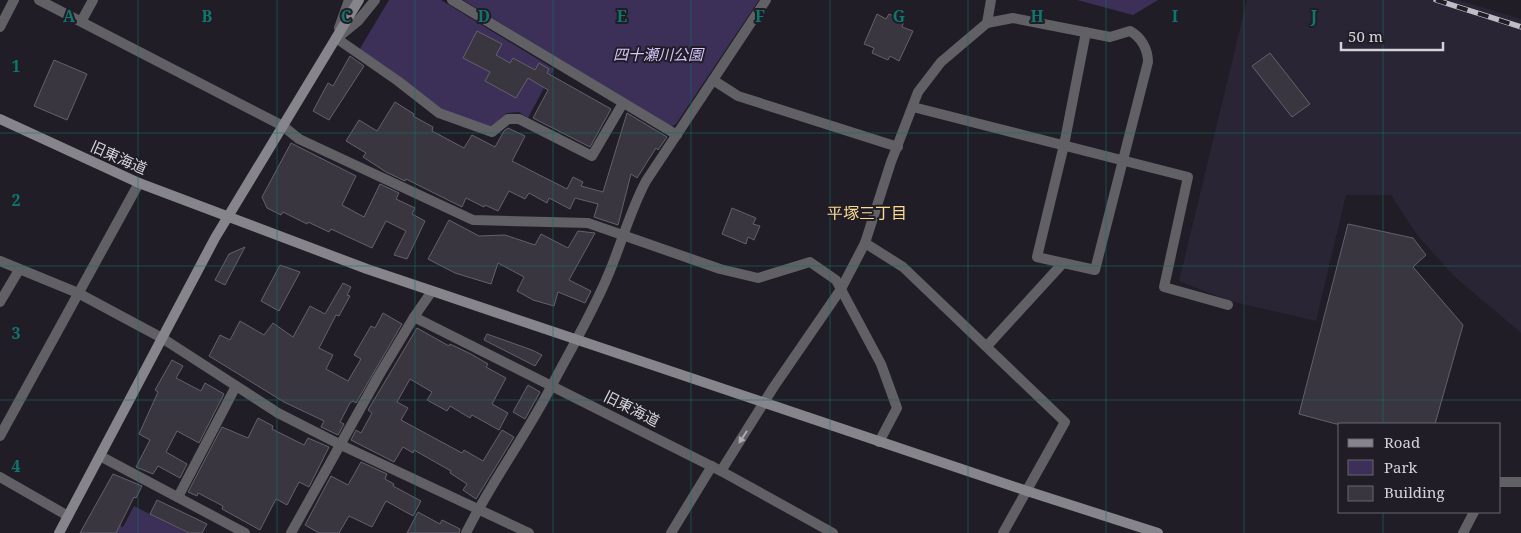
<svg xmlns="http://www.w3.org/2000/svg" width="1521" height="533" viewBox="0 0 1521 533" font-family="'Noto Serif','Noto Sans JP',serif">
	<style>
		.built { fill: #292534 }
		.green { fill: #3c2f58 }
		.building { fill: #393640; stroke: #64616c }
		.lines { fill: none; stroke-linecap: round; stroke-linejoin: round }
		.street { stroke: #616065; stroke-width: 10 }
		.secondary { stroke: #87858c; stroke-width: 10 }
		.rail-casing { stroke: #bebdc3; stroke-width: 5.5 }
		.rail { stroke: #201d26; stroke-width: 4; stroke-dasharray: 11; stroke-linecap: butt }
		.oneway { fill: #acabb0 }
		.grid { fill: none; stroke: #0f766e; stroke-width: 1; stroke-opacity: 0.55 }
		.labels { text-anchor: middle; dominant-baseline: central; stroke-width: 4; stroke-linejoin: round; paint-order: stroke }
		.park-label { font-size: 15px; font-style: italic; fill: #d4c5fa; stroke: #201d26 }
		.street-label { font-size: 15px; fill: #d4d3d9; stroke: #201d26 }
		.neighbourhood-label { font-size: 16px; fill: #fcdc91; stroke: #201d26 }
		.grid-label { font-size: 16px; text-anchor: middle; font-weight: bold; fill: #0f766e; stroke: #201d26; stroke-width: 4; stroke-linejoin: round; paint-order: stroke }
	</style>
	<rect width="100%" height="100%" fill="#201d26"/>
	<path class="built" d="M1247,0H1458L1521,19V333L1454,276L1417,235L1391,195H1346L1316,321L1230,301L1179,281Z"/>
	<g class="green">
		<path d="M389,0H441L554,69L528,118L519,112L507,113L491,127L445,112L359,50Z"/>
		<path d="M463,0H759L676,124L671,127Z"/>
		<path d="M1077,0H1158L1133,15Z"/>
		<path d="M134,506L187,533H109L115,523L123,527Z"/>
	</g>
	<g class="building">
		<path d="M877,14L886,19L889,14L904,21L902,27L913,31L899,61L890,56L888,60L872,53L874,48L864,44Z"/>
		<path d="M477,31L502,44L496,55L510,63L513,58L535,70L539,63L549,69L547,73L611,109L590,147L533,118L548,90L528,78L516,98L485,81L490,72L463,58Z"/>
		<path d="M1270,53L1310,104L1292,117L1252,66Z"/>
		<path d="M350,56L364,66L329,120L313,111L328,83L333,86Z"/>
		<path d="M54,60L87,74L67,120L34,106Z"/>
		<path d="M395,102L414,114L413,116L433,127L432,131L464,148L472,135L495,147L504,131L508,128L525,136L512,161L567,189L573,177L583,182L581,186L603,192L627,113L667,137L658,150L656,148L637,178L631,174L618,225L594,217L598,204L575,198L570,209L549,198L547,203L529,193L525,199L509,191L498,211L485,205L484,207L466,198L462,207L406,179L405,181L386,172L363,157L366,153L346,141L359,120L377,131Z"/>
		<path d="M291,143L356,176L342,205L364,217L380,184L399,193L396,199L415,208L412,214L425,221L407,259L394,255L406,231L386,221L372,248L331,229L329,232L308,222L307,224L283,212L281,215L267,208L262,197Z"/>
		<path d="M732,208L756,218L753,224L760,226L754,240L748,237L746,244L722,234Z"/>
		<path d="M449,220L479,236L505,235L535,245L541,234L568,248L578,231L595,233L569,280L591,291L585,303L558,292L554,306L533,300L517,291L524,277L498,263L491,284L455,273L428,259Z"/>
		<path d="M1348,224L1413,238L1426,255L1413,267L1463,325L1435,424H1336L1299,414Z"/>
		<path d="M245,247L225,285L215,280L229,254Z"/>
		<path d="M280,265L300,272L279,311L261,301Z"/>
		<path d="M343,283L351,287L347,295L350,296L339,316L336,315L319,348L333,355L326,369L348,381L361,359L354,355L371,326L375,328L383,313L402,324L356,403L353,401L350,403L340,422L344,424L338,435L321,427L324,421L284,402L209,356L220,335L230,340L240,321L264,335L273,323L293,337L310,306L325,314Z"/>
		<path d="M417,328L449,346L450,344L471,354L488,364L486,367L506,378L492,404L508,413L499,430L472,415L470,418L450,406L447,411L427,400L432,392L410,379L397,402L408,408L401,420L462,453L464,450L483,461L502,430L514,437L476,499L463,490L467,484L450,473L451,471L414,450L413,453L403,447L394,462L351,440L356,430L361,433L372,413L368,410Z"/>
		<path d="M487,334L532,350L542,355L535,366L484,340Z"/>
		<path d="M172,360L183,366L176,378L201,391L205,383L224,394L199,443L177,431L166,452L187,464L180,478L158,466L153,474L136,467L150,440L139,434L158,392L155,390Z"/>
		<path d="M528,385L540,392L525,419L513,412Z"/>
		<path d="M258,418L273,426L272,429L304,445L308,438L329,447L309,487L299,482L287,505L276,499L260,530L222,509L223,506L198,493L197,496L188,492L222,427L248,438Z"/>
		<path d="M361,462L387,474L385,479L394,484L393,486L421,501L413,516L386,501L372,527L349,516L339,533H319L305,525L331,476L348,485Z"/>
		<path d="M113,474L142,486L136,498L134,497L116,533H80Z"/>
		<path d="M157,500L207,524L202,533H189L150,514Z"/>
		<path d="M418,512L440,524L442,520L460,529L459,533H407Z"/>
	</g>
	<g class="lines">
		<g class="street">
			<path d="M39,0L283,126L299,139L473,220L588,223L720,269L758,278L810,262L836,280L881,364L897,408L879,442"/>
			<path d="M452,0L677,135"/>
			<path d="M82,20L93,0"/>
			<path d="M987,23L1013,18L1110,37L1130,31C1141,37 1148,49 1148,62L1095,270L1037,257L1064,145L1086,32"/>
			<path d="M0,27L14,0"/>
			<path d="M339,28L349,0"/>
			<path d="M336,38L398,81L439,113L492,132L508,119H519L592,156L623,103"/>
			<path d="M337,38L358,21L375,0"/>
			<path d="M713,80L738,96L898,147"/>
			<path d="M913,107L1188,177L1164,287L1228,305"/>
			<path d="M865,243L903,267L1065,422L1003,533"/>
			<path d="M0,261L78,293L162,338L278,413L341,445L529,533"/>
			<path d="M0,302L19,270"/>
			<path d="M414,317L721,471L833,533"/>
			<path d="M987,346L1063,263"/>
			<path d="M0,436L139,183"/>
			<path d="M100,456L245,533"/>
			<path d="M721,471L773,388L841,289L865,243L891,162L918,92L941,62L987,23L991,0"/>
			<path d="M0,477L68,516"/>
			<path d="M1500,482H1521"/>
			<path d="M178,497L236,386"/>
			<path d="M291,533L378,377L414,317L432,291"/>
			<path d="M466,533C491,482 526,436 552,385C571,349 594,310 609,273C622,242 630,211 646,181L766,0"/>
			<path d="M671,533L712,466"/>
			<path d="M1463,533L1474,512"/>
		</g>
		<g class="secondary">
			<path d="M0,119L139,183L367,269L1027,491L1158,533"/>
			<path d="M59,533L215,238L359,0"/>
		</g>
		<g class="rail-casing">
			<path id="rail" d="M1436,0L1521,27"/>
		</g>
		<use href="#rail" class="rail"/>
	</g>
	<defs><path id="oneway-solid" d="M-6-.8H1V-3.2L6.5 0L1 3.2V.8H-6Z" transform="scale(1.25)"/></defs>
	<use class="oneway" href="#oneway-solid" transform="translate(743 437) rotate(123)"/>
	<path class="grid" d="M138,0V533M277,0V533M415,0V533M553,0V533M691,0V533M830,0V533M968,0V533M1106,0V533M1244,0V533M1383,0V424M0,133H1521M0,266H1521M0,400H1521M1383,512V533"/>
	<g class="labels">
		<g class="park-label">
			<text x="658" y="54">四十瀬川公園</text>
		</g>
		<g class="street-label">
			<text transform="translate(119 157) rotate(24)">旧東海道</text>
			<text transform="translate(632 408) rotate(27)">旧東海道</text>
		</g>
		<g class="neighbourhood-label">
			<text x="867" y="213">平塚三丁目</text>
		</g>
	</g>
	<g class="grid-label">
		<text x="69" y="22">A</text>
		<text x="207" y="22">B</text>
		<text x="346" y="22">C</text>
		<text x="484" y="22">D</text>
		<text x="622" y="22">E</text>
		<text x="760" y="22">F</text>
		<text x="899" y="22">G</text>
		<text x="1037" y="22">H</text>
		<text x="1175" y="22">I</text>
		<text x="1314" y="22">J</text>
		<text x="16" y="72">1</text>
		<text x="16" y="206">2</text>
		<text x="16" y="339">3</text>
		<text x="16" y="472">4</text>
	</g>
	<rect x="1338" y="423" width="162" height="90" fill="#201d26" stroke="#68666e"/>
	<rect x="1348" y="439" width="25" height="8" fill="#87858c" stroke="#68666e"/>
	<text x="1384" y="448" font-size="15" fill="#d4d3d9">Road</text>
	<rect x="1348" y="460" width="25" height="15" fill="#3c2f58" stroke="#68666e"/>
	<text x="1384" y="473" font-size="15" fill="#d4d3d9">Park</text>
	<rect x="1348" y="486" width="25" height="15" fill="#393640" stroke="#68666e"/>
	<text x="1384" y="498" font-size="15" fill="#d4d3d9">Building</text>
	<path d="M1341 42v8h102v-8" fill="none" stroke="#d4d3d9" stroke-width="2.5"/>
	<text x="1348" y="42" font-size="15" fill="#d4d3d9" stroke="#201d26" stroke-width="4" paint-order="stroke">50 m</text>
</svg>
